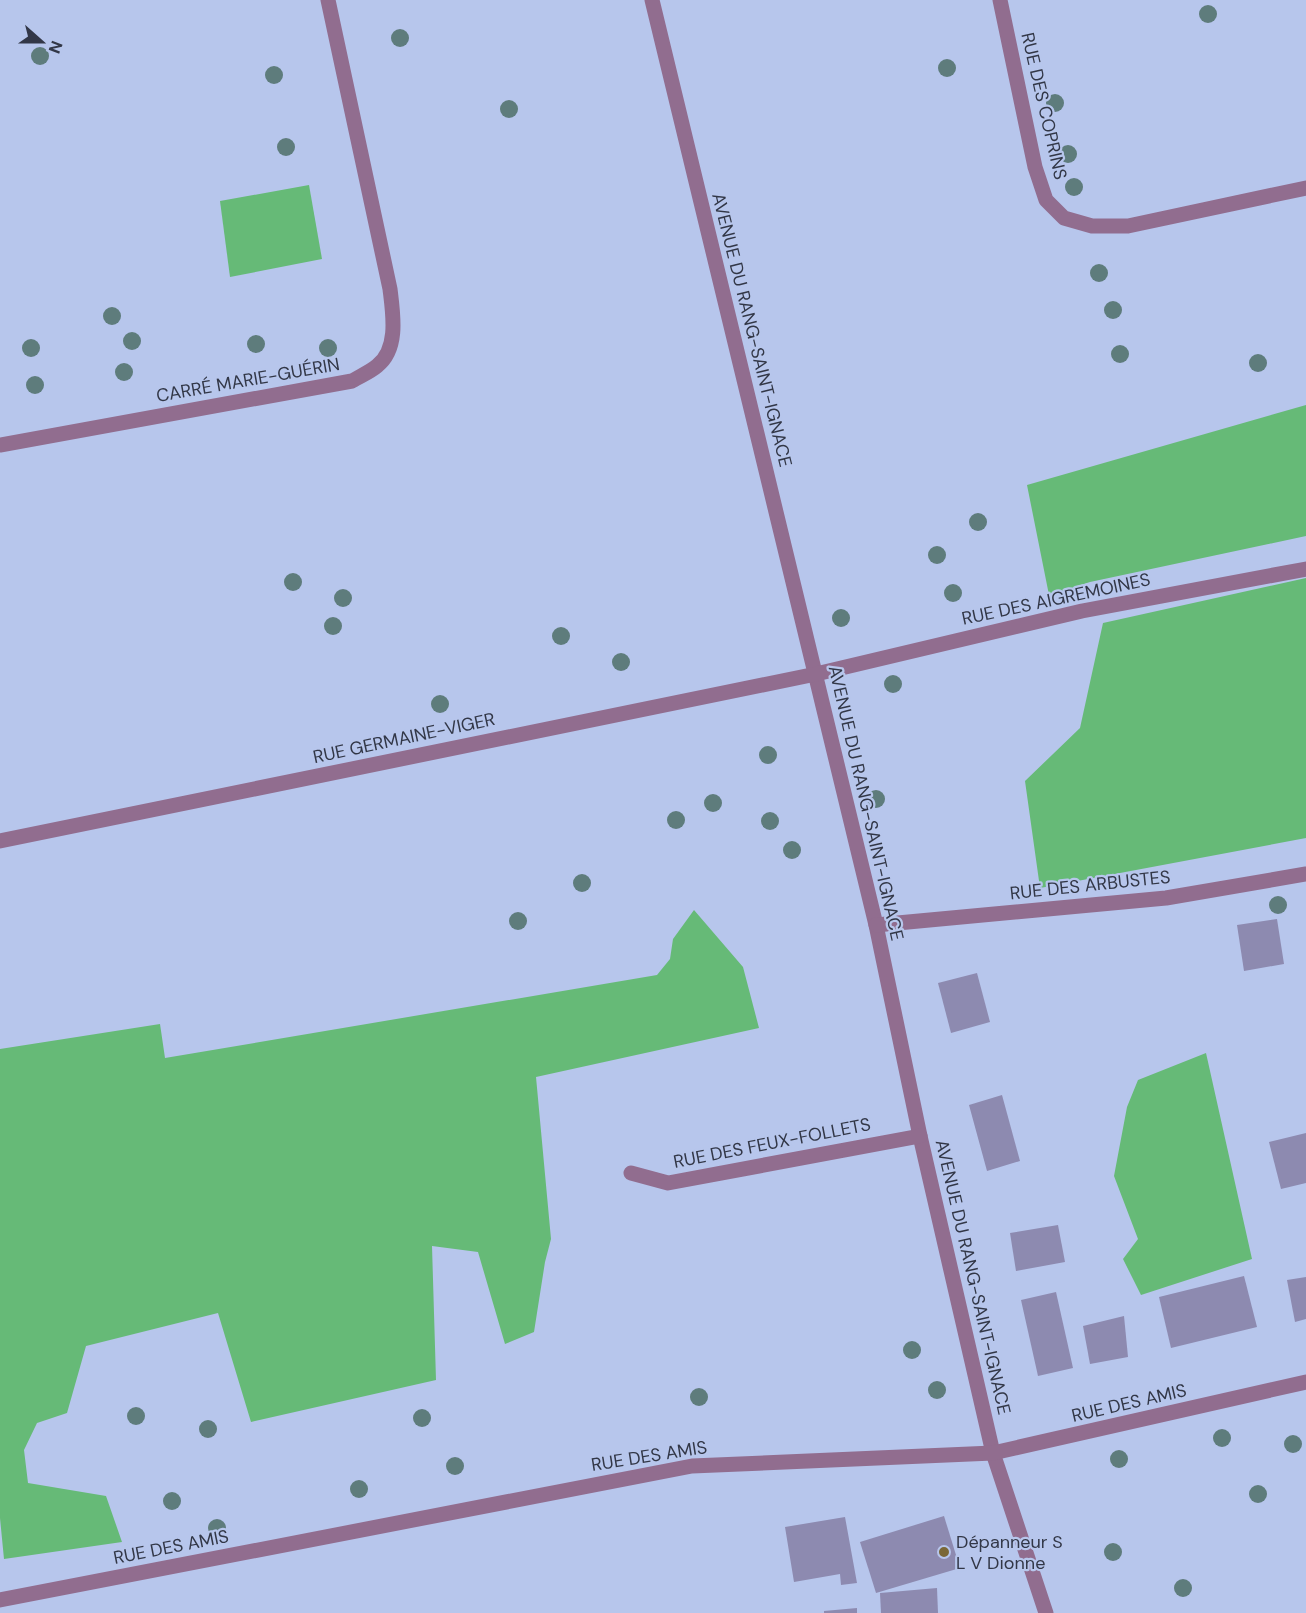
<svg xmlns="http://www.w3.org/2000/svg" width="1306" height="1613" viewBox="0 0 1306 1613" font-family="'DM Sans',sans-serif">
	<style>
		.green { fill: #66ba77 }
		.building { fill: #8d8ab0 }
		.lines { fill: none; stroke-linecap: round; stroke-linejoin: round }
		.minor { stroke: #916d8f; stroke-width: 15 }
		.tree { fill: #5e7c7c }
		.poi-dot { fill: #7a6736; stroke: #b7c6ec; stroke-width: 2 }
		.labels { text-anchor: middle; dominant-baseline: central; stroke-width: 4.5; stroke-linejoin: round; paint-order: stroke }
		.street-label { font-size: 18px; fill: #323747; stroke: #b7c6ec }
		.poi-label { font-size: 18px; fill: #323747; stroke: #b7c6ec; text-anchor: start }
	</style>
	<rect width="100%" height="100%" fill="#b7c6ec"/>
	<g class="green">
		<path d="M309,185L322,259L230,277L220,201Z"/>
		<path d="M1306,405V536L1090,582L1049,595L1027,485Z"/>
		<path d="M1306,578V838L1040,888L1025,781L1080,728L1103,623Z"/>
		<path d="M694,910L743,967L759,1028L536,1077L551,1239L545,1262L534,1332L505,1344L478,1252L432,1246L436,1380L251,1422L218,1313L86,1346L67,1413L37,1423L24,1450L28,1483L106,1496L122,1542L4,1559L0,1518V1049L160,1024L165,1058L657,975L670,959L673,939Z"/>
		<path d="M1206,1053L1252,1259L1141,1295L1123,1259L1138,1239L1114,1176L1127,1107L1138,1080Z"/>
	</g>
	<g class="building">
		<path d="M1277,919L1284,964L1244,971L1237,925Z"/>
		<path d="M977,973L990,1022L951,1033L938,983Z"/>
		<path d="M1002,1095L1020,1161L987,1171L969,1105Z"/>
		<path d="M1306,1133V1183L1281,1189L1269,1142Z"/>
		<path d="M1058,1225L1065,1262L1016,1271L1010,1233Z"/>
		<path d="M1244,1276L1257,1327L1171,1348L1159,1297Z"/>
		<path d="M1306,1277V1319L1295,1322L1287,1280Z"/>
		<path d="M1056,1292L1073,1368L1038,1376L1021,1300Z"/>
		<path d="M1124,1316L1128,1357L1090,1364L1083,1326Z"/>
		<path d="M944,1516L960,1568L876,1593L860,1542Z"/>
		<path d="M845,1517L857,1583L841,1585L840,1574L794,1582L785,1527Z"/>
		<path d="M937,1588L938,1613H881L880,1593Z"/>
		<path d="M857,1608V1613H824V1611Z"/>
	</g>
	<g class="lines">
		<g class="minor">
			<path d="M652,0L876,925L920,1136L993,1453L1046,1613"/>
			<path d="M1000,0L1035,167L1046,200L1064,218L1092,226H1128L1306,188"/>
			<path d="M0,445L352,381C360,376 370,372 377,366C399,349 393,314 390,289L328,0"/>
			<path d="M0,841L816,674L1082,611L1306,569"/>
			<path d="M876,925L1166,898L1306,874"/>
			<path d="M631,1173L668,1183L920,1136"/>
			<path d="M0,1600L692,1466L993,1453L1306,1382"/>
		</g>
	</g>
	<g class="tree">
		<circle cx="1208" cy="14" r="9"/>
		<circle cx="400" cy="38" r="9"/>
		<circle cx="40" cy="56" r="9"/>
		<circle cx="947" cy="68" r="9"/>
		<circle cx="274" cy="75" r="9"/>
		<circle cx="1055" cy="103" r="9"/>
		<circle cx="509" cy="109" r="9"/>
		<circle cx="286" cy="147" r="9"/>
		<circle cx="1068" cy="154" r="9"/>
		<circle cx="1074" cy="187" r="9"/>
		<circle cx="1099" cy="273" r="9"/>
		<circle cx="1113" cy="310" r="9"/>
		<circle cx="112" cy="316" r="9"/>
		<circle cx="132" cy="341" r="9"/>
		<circle cx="256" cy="344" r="9"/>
		<circle cx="31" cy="348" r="9"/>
		<circle cx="328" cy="348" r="9"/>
		<circle cx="1120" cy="354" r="9"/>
		<circle cx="1258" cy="363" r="9"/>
		<circle cx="124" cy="372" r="9"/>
		<circle cx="35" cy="385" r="9"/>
		<circle cx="978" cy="522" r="9"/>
		<circle cx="937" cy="555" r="9"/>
		<circle cx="293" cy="582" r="9"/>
		<circle cx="953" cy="593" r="9"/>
		<circle cx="343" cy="598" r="9"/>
		<circle cx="841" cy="618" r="9"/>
		<circle cx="333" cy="626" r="9"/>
		<circle cx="561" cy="636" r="9"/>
		<circle cx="621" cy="662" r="9"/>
		<circle cx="893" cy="684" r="9"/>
		<circle cx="440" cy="704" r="9"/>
		<circle cx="768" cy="755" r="9"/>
		<circle cx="876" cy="799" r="9"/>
		<circle cx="713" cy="803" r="9"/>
		<circle cx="676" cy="820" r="9"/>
		<circle cx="770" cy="821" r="9"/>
		<circle cx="792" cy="850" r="9"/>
		<circle cx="582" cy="883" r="9"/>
		<circle cx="1278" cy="905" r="9"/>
		<circle cx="518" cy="921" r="9"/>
		<circle cx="912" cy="1350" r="9"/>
		<circle cx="937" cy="1390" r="9"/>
		<circle cx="699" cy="1397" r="9"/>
		<circle cx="136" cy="1416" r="9"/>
		<circle cx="422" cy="1418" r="9"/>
		<circle cx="208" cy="1429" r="9"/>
		<circle cx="1222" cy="1438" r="9"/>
		<circle cx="1293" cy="1444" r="9"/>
		<circle cx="1119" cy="1459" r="9"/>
		<circle cx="455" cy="1466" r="9"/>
		<circle cx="359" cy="1489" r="9"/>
		<circle cx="1258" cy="1494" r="9"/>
		<circle cx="172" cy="1501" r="9"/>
		<circle cx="217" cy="1528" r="9"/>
		<circle cx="1113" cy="1552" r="9"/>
		<circle cx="1183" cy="1588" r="9"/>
	</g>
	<circle class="poi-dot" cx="944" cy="1552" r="6"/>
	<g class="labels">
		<g class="street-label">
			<text transform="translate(1044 106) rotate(77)">RUE DES COPRINS</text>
			<text transform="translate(752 330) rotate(76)">AVENUE DU RANG-SAINT-IGNACE</text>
			<text transform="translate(248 380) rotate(-10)">CARRÉ MARIE-GUÉRIN</text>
			<text transform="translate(1056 599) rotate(-12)">RUE DES AIGREMOINES</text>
			<text transform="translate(404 738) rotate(-12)">RUE GERMAINE-VIGER</text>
			<text transform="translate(866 803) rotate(77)">AVENUE DU RANG-SAINT-IGNACE</text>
			<text transform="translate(1090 885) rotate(-6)">RUE DES ARBUSTES</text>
			<text transform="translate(772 1143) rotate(-11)">RUE DES FEUX-FOLLETS</text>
			<text transform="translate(973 1277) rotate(77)">AVENUE DU RANG-SAINT-IGNACE</text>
			<text transform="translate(1129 1403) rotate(-13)">RUE DES AMIS</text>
			<text transform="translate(649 1456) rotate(-9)">RUE DES AMIS</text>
			<text transform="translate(171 1547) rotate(-11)">RUE DES AMIS</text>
		</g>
		<g class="poi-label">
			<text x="956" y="1542">Dépanneur S<tspan x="956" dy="21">L V Dionne</tspan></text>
		</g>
	</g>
	<g transform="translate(42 42) rotate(111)" stroke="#b7c6ec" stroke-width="4.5" paint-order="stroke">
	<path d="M0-4.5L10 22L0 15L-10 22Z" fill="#323747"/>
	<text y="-9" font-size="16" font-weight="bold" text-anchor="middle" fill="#323747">N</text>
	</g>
</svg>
